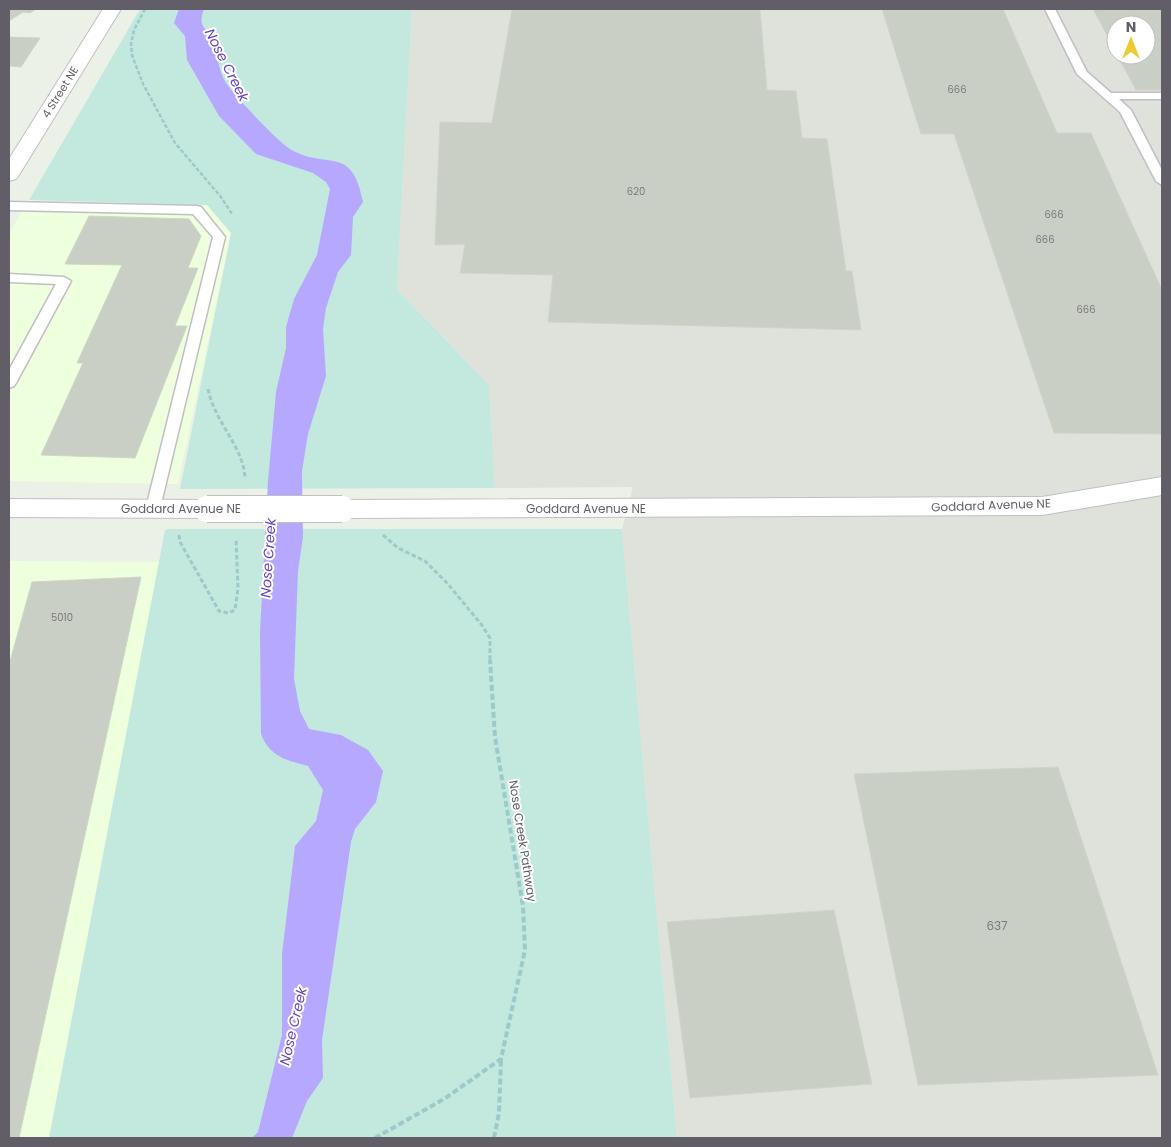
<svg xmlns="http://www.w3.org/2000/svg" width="1171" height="1147" viewBox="0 0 1171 1147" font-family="Poppins,sans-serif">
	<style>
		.commercial { fill: #eeffde }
		.industrial { fill: #dfe2db; fill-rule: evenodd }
		.green { fill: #c3e8de }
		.water { fill: #b7a8ff }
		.building { fill: #cacfc5; stroke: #ced6c5 }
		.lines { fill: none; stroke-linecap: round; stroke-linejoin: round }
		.service-casing { stroke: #c1bec5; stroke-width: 3 }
		.minor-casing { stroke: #c1bec5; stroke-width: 2 }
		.path-far2 { stroke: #9ccaca; stroke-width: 2.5; stroke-dasharray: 4 2; stroke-linecap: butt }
		.path-far1 { stroke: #9ccaca; stroke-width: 3; stroke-dasharray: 4.5 2.5; stroke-linecap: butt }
		.path { stroke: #9ccaca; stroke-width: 4; stroke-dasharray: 6 3; stroke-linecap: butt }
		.service { fill: #fff; fill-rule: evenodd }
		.minor { fill: #fff; fill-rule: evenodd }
		.minor-bridge-casing { stroke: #c1bec5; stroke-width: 28; stroke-linecap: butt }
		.minor-bridge { stroke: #fff; stroke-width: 26 }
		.labels { text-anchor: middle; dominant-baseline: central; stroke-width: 4; stroke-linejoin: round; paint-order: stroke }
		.number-label { font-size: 10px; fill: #7b7a7e }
		.far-street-label { font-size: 11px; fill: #615e67; stroke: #fff }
		.street-label { font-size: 12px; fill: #615e67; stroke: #fff }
		.near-number-label { font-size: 12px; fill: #7b7a7e }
		.water-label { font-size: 14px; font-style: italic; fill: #6646c8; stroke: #fff }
	</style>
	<rect width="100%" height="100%" fill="#ecf1e7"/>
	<g class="commercial">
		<path d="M29,200L207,205L231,233L178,484L9,481V234Z"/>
		<path d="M9,561L164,562L50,1138H9Z"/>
	</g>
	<path class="industrial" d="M412,9H1162V1138H677L622,529L633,487L495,488L489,385L397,289ZM1116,25H1146V55H1116Z"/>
	<g class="green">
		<path d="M140,9H412L397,289L489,385L495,488L180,489L231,233L207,205L29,200Z"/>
		<path d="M168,529H622L677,1138H49L165,530Z"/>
	</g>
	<path class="water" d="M179,9H204C196,30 209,26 213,42C217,54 219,72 226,83C236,97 276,140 290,149C327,171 352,143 363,202L353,217L351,255L338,272L326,308L323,329L326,376L308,434L302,471L303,537L298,571L294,679L300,711L309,729L341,735L368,750L383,771L376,802L355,829L351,842L322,1040L323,1078L307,1101L292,1138H252L258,1132L282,1035V954L295,846L316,821L323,790L308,766C286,760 270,757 261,734L260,632L268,481L276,392L286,348V327L294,299L317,255L330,189L326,182L313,173L256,154L219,116L187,60L185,36L174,23Z"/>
	<g class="building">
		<path d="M9,9H36L30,13L23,12L9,21Z"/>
		<path d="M512,9H760L767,90L796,91L802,138L827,139L846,271H852L861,330L548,322L553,275L460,273L465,244L435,245L440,122L492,123Z"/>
		<path d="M882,9H1003L1057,133H1091L1162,290V434L1054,433L954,134H921Z"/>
		<path d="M1093,9H1162V90H1136L1117,55H1146V25H1116V52Z"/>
		<path d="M9,37L40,38L21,67L9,66Z"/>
		<path d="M89,216L189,219L201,236L188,268H198L175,326H187L135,458L41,455L83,363H77L122,265L65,264Z"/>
		<path d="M141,577L19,1138H9V665L32,582Z"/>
		<path d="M1058,767L1158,1075L918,1085L854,774Z"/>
		<path d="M834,910L872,1084L690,1098L667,922Z"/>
	</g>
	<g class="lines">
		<g class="service-casing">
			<g id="service">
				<path d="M1045,9H1055L1087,72L1111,93H1162V99H1119L1131,110L1162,170V185L1156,181L1120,112L1077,74Z"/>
				<path d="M9,202L197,206L201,207L225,237L159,512L154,514L149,512L146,508L213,237L193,214L9,210Z"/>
				<path d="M9,274L64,277L71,281L16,383L14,386L9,388V370L56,284L9,282Z"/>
			</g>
		</g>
		<g class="minor-casing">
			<g id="minor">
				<path d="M103,9H121L19,175L16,179L9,181V159Z"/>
				<path d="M1162,477V495L1042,515L342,518L333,516L329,509L333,502L342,500L1042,497Z"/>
				<path d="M9,499L207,500L216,502L220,509L216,516L207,518L9,517Z"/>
			</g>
		</g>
		<path class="path-far2" d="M145,9L134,30L131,44L132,55L143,84L175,143L221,197L232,214"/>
		<g class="path-far1">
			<path d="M208,389C214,421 245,449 245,479"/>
			<path d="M179,535L180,542L219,611L228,613L235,610L238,588L236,539"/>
			<path d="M383,535L398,548L425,561L447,583L481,624L490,638V661"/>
		</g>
		<g class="path">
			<path d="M375,1138L444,1099L501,1059L525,950L523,906L495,737L490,660"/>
			<path d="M494,1138L499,1113L501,1060"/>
		</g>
		<use href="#service" class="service"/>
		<use href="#minor" class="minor"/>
		<g class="minor-bridge-casing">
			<path id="minor-bridge" d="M207,509H342"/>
		</g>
		<use href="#minor-bridge" class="minor-bridge"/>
	</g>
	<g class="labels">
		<g class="number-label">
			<text x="957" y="89">666</text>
			<text x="636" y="191">620</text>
			<text x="1054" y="214">666</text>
			<text x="1045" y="239">666</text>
			<text x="1086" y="309">666</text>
			<text x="62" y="617">5010</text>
		</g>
		<g class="far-street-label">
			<text transform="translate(60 92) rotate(-58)">4 Street NE</text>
		</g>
		<g class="street-label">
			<text transform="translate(991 505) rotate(-2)">Goddard Avenue NE</text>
			<text x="181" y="508">Goddard Avenue NE</text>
			<text x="586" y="508">Goddard Avenue NE</text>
			<text transform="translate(523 841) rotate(81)">Nose Creek Pathway</text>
		</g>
		<g class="near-number-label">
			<text x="997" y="925">637</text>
		</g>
		<g class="water-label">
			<text transform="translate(227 65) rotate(63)">Nose Creek</text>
			<text transform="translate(268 558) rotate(-86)">Nose Creek</text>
			<text transform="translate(293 1026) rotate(-77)">Nose Creek</text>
		</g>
	</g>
	<rect width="1171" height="1147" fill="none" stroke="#615e67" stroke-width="20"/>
	<g transform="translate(1131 40)"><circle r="24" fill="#ffffff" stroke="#c0bfc2"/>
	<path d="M0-4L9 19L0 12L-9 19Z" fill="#eeca2f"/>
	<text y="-8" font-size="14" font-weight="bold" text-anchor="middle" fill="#615e67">N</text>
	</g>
</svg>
